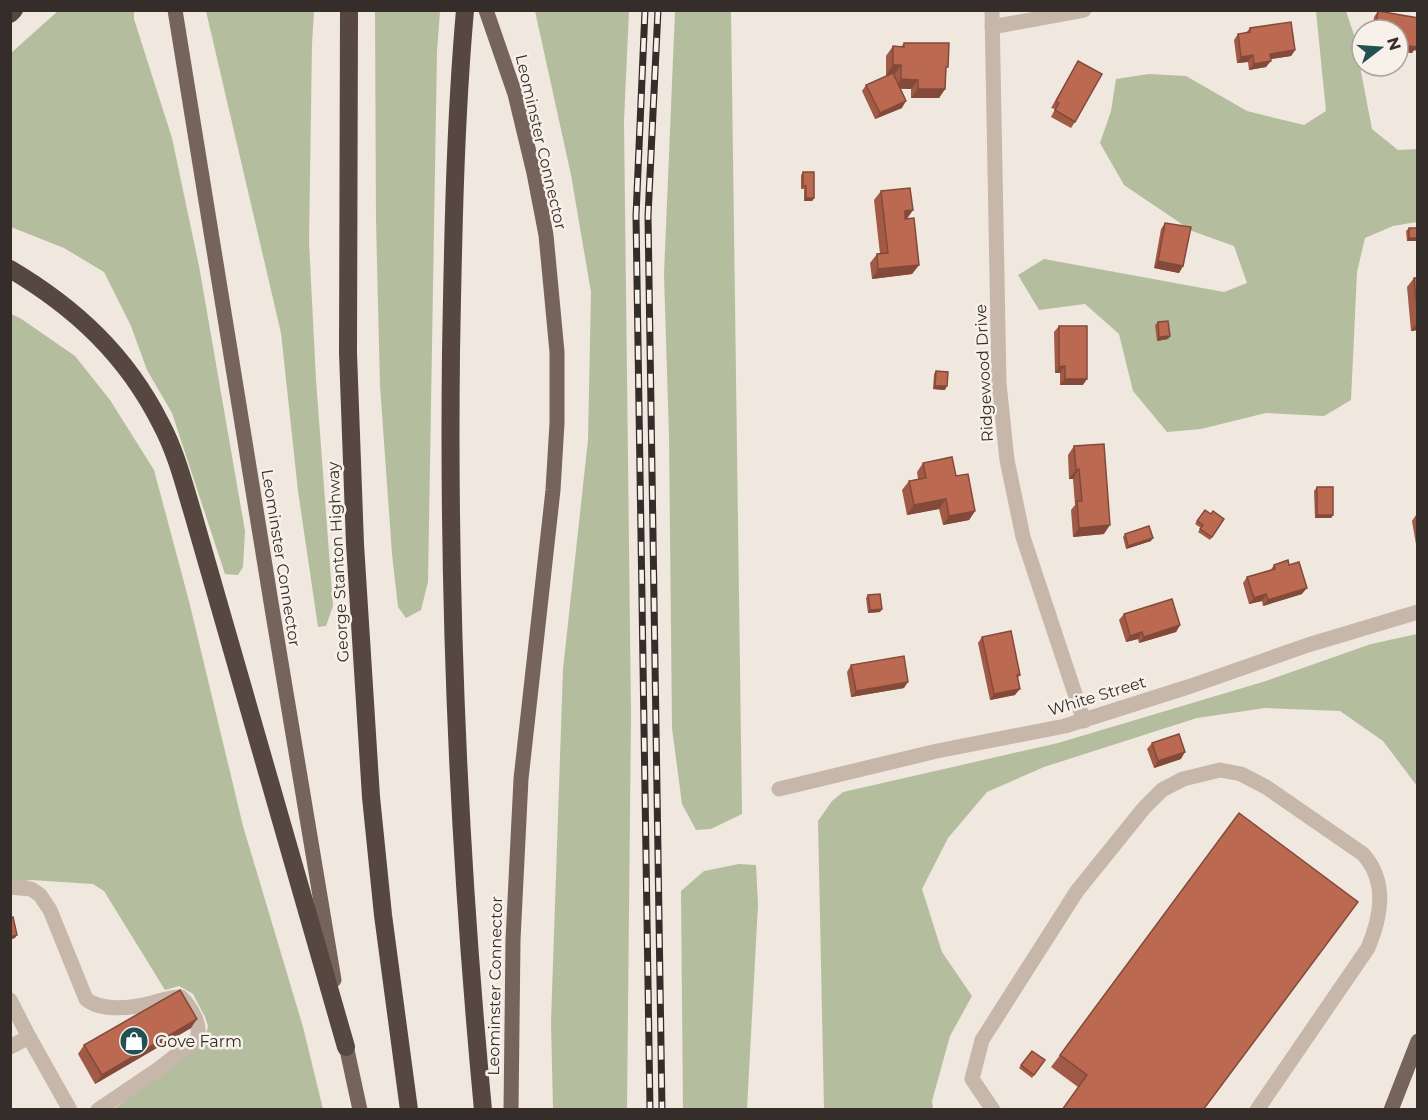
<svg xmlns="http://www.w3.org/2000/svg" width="1428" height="1120" viewBox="0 0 1428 1120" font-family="Montserrat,sans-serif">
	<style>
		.green { fill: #b4be9f }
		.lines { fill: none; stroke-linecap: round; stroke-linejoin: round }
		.minor { stroke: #c7b7ab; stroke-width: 15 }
		.major { stroke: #76645c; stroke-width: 15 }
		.highway { stroke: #564741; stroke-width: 18 }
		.rail-casing { stroke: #352d29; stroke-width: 7 }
		.rail { stroke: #f8f1ea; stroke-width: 4.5; stroke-dasharray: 14; stroke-linecap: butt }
		.wall { fill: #a15a46 }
		.shaded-wall { fill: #834a39 }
		.building { fill: #bb6951; stroke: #834a39; stroke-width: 1.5 }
		.labels { text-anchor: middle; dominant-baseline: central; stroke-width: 5; stroke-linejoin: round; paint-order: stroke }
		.street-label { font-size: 16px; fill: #352d29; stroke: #f8f1ea }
		.poi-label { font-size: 16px; fill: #352d29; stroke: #f8f1ea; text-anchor: start }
	</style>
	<rect width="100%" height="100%" fill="#f0e7de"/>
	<g class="green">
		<path d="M58,11H134V19L172,138L199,266L245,531L243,567L238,575L225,574L172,413L147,370L131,326L104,272L64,248L11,227V53Z"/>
		<path d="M206,11H314L312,44L309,242L316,380L333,606L326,626L318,627L298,491L281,333Z"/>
		<path d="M375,11H440L437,52L428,582L421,610L406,618L398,607L392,554L380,386L376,220Z"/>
		<path d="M535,11H629L624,121L631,715L627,1109H553L551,1022L563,669L588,440L591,292L571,175Z"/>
		<path d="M675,11H731L742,814L711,829L696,830L682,804L672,728L669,437L664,274Z"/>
		<path d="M1316,11H1346L1354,35L1372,129L1398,150L1418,149L1417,222L1393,226L1365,238L1357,272L1351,400L1324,416L1266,413L1201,429L1167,432L1133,391L1119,334L1085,304L1039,310L1018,275L1044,259L1224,292L1247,283L1234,246L1192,231L1124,185L1100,143L1111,111L1116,79L1149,74L1186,76L1247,111L1304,125L1326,111Z"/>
		<path d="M11,314L20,318L75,356L110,400L154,470L189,601L243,826L303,1027L323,1109H114L201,1042L206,1035L208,1026L205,1017L193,994L179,986L165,990L104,891L93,884L31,880L11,883Z"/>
		<path d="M1417,634V786L1383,741L1340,711L1265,708L1197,718L1044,767L987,792L948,838L922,889L942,952L972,996L950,1036L932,1101L933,1109H824L818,821L832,801L843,792L1058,743L1266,681L1371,644Z"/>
		<path d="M739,864L756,865L758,905L747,1109H683L681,891L704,871Z"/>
	</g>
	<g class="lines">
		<g class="minor">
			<path d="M992,10L999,383L1007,460L1023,537L1084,721"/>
			<path d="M992,27L1084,10"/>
			<path d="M779,789L937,751L1065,726L1191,686L1308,645L1418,612"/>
			<path d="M10,887L31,889L40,895L50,910L86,999C101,1012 134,1008 152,1003C163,1000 170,997 181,997C191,1007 202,1025 197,1039L160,1068L98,1110"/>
			<path d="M10,1000L29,1037"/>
			<path d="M10,1047L29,1037L70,1110"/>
			<path d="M993,1110L972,1079L982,1040L1077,891L1144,808L1162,790L1183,779L1220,770L1241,774L1266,787L1363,854C1388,882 1381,917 1368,948L1257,1110"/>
		</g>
		<g class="major">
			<path d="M175,10C229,334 278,657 334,980"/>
			<path d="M486,10L515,94L534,173L546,235L557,352V423L553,490L521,779L513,940L511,1110"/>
			<path d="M344,1036L360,1110"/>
			<path d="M1391,1110L1418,1041"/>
		</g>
		<g class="highway">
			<path d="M349,10L348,353L355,544L371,797L383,915L409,1110"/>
			<path d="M465,10C455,124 453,239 451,353C448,605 459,858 483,1110"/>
			<path d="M10,14L14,10"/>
			<path d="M10,269C76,308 127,356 161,424C176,452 184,484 193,514L346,1047"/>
		</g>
		<g class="rail-casing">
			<g id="rail">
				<path d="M645,10L636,216L650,1110"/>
				<path d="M658,10L648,216L662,1110"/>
			</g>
		</g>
		<use href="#rail" class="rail"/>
	</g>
	<g class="wall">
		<path d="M1378,11L1418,18V51L1414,50L1412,53L1398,51V30H1372L1374,17Z"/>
		<path d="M1250,28L1295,50L1291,56L1271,59L1266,67L1249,70L1248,62L1237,63L1234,40L1238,34L1246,33Z"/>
		<path d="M904,43L946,71L945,89L939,98H911V89H900L902,108L875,119L862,91L866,85L889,75H886V56L893,46L901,47Z"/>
		<path d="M1078,61L1075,122L1071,128L1051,117L1055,109L1051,108Z"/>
		<path d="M803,172L814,198L812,201H804V189H801V175Z"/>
		<path d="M881,191L913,210L907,219L919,265L912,274L872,279L870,263L877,254H880L874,200Z"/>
		<path d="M1165,223L1183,266L1179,273L1154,268L1161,229Z"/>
		<path d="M1409,228H1418V241H1407L1406,231Z"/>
		<path d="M1414,278H1418V330L1411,331L1407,287Z"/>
		<path d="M1158,322L1170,336L1168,339L1157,341L1155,325Z"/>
		<path d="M1059,326L1083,385H1060V373H1055L1054,332Z"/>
		<path d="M936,371L945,390L933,389L934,374Z"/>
		<path d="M1074,446L1104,534L1073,537L1071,510L1075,505L1073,479H1069L1068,455Z"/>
		<path d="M923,463L956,476L975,511L969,520L943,525L939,509L907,515L902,490L909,481L918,479L917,472Z"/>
		<path d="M1317,487L1333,515L1331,518H1315L1314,491Z"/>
		<path d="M1205,510L1210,514L1224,519L1210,540L1198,532L1201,528L1195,524Z"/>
		<path d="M1418,514V550H1417L1412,521L1416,515Z"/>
		<path d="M1125,534L1151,541L1126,549L1123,537Z"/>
		<path d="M1274,565L1302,594L1263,606L1262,601L1249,604L1243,583L1247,577L1270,571Z"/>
		<path d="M868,595L882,609L880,612L868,613L866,598Z"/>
		<path d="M1124,614L1180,625L1176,632L1139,643L1138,639L1126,642L1119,620Z"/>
		<path d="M982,637L1020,675L1017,679L1015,695L990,700L978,643Z"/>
		<path d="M851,665L904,688L851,697L847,672Z"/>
		<path d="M1152,743L1181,759L1154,768L1147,749Z"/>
		<path d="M1358,902L1078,1087L1051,1067L1060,1055Z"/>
		<path d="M191,1028L95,1084L78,1054L84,1045Z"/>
		<path d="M1032,1051L1045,1060L1032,1078L1019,1068Z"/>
	</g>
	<g class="shaded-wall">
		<path d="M1398,44H1418V51L1414,50L1412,53L1398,51Z"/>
		<path d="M1295,50L1291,56L1266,60L1270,54Z"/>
		<path d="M1253,55L1248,62L1237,63L1241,57Z"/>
		<path d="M1271,61L1266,67L1249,70L1254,64Z"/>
		<path d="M893,65H901L894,75H886Z"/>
		<path d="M901,79L918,80L911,89L894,88Z"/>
		<path d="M918,89H945L939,98H911Z"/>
		<path d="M906,101L902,108L875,119L880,113Z"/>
		<path d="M806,198H814L812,201H804Z"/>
		<path d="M913,210L906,219L898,220L905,211Z"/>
		<path d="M1409,238H1418V241H1407Z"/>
		<path d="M1158,261L1183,266L1179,273L1154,268Z"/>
		<path d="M919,265L912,274L872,279L878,269Z"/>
		<path d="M1418,322V330L1411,331Z"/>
		<path d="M1170,336L1168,339L1157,341L1159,337Z"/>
		<path d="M1065,366L1060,373H1055L1059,367Z"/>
		<path d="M1065,379H1087L1083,385H1060Z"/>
		<path d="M935,386H947L945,390L933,389Z"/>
		<path d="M1079,469L1073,479H1069L1076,470Z"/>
		<path d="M946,499L939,509L907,515L914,505Z"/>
		<path d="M975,511L969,520L943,525L949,516Z"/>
		<path d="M1317,515H1333L1331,518H1315Z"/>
		<path d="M1110,525L1104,534L1073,537L1079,528Z"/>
		<path d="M1153,538L1151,541L1126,549L1128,546Z"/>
		<path d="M1307,588L1302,594L1263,606L1268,600Z"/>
		<path d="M1266,594L1262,601L1249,604L1254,598Z"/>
		<path d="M882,609L880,612L868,613L870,610Z"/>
		<path d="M1180,625L1176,632L1139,643L1144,637Z"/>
		<path d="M1142,632L1138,639L1126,642L1130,636Z"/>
		<path d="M908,682L904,688L851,697L856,691Z"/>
		<path d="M1020,689L1015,695L990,700L994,694Z"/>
		<path d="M1185,752L1181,759L1154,768L1158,761Z"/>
		<path d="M17,935L15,938L10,940V937Z"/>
		<path d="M197,1019L191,1028L95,1084L102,1075Z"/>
	</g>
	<g class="building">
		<path d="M1378,11L1418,18V44H1417L1416,47L1398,44V30H1375Z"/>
		<path d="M1291,22L1295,50L1270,54L1271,61L1254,64L1253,55L1241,57L1238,34L1250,32V28Z"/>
		<path d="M904,43H949L948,67H946L945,89H918V80L901,79V65H893V46L904,47Z"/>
		<path d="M1078,61L1102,74L1075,122L1055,110L1059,103L1056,101Z"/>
		<path d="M893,73L906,101L880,113L866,85Z"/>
		<path d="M803,172H814V198H806V186H803Z"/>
		<path d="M910,188L913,210L905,211V219L914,218L919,265L878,269L877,254L888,253L881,191Z"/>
		<path d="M1165,223L1191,227L1183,266L1158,261Z"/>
		<rect x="1409" y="228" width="9" height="10"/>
		<path d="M1414,278H1418V321Z"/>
		<path d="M1168,321L1170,336L1159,337L1158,322Z"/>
		<path d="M1059,326H1087V379H1065V366L1059,367Z"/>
		<path d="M936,371L948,372L947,386H935Z"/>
		<path d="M1104,444L1110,525L1079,528L1077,501H1082L1079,469L1076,470L1074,446Z"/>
		<path d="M952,457L956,476L968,474L975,511L949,516L946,499L914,505L909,481L926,478L923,463Z"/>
		<rect x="1317" y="487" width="16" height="28"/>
		<path d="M1205,510L1211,514L1213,511L1224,519L1212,537L1200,529L1203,525L1197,521Z"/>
		<path d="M1149,526L1153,538L1128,546L1125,534Z"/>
		<path d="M1288,560L1289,565L1299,562L1307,588L1268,600L1266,594L1254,598L1247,577L1275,569L1274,565Z"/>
		<path d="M880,594L882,609L870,610L868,595Z"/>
		<path d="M1172,599L1180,625L1144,637L1142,632L1130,636L1124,614Z"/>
		<path d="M1011,631L1020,675H1017L1020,689L994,694L982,637Z"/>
		<path d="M904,656L908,682L856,691L851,665Z"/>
		<path d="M1179,734L1185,752L1158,761L1152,743Z"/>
		<path d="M1239,813L1358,902L1203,1110H1062L1087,1075L1060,1055Z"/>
		<path d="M13,917L17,935L10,937V918Z"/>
		<path d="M180,990L197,1019L102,1075L84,1045Z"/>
		<path d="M1032,1051L1045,1060L1034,1075L1021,1065Z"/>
	</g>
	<defs>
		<g id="shop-disc" transform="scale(1.5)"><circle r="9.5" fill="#225153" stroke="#f8f1ea"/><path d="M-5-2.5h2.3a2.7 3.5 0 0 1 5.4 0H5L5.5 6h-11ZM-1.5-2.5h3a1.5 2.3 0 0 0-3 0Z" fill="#fff"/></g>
	</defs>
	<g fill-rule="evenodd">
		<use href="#shop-disc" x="134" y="1041"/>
	</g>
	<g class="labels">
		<g class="street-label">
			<text transform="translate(541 142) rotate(77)">Leominster Connector</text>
			<text transform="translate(984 373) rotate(-93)">Ridgewood Drive</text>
			<text transform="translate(281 558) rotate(81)">Leominster Connector</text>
			<text transform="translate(338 562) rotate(-93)">George Stanton Highway</text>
			<text transform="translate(1097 696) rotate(-17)">White Street</text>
			<text transform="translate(495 986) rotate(-89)">Leominster Connector</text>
		</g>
		<g class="poi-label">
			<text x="155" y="1041">Gove Farm</text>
		</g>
	</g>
	<rect width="1428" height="1120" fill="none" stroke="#352d29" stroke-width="24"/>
	<g transform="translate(1380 48) rotate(73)"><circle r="28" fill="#f8f1ea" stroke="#aaa39d" stroke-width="1.5"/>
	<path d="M0-4.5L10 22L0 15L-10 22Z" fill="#225153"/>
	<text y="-9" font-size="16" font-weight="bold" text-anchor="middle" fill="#352d29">N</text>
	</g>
</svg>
